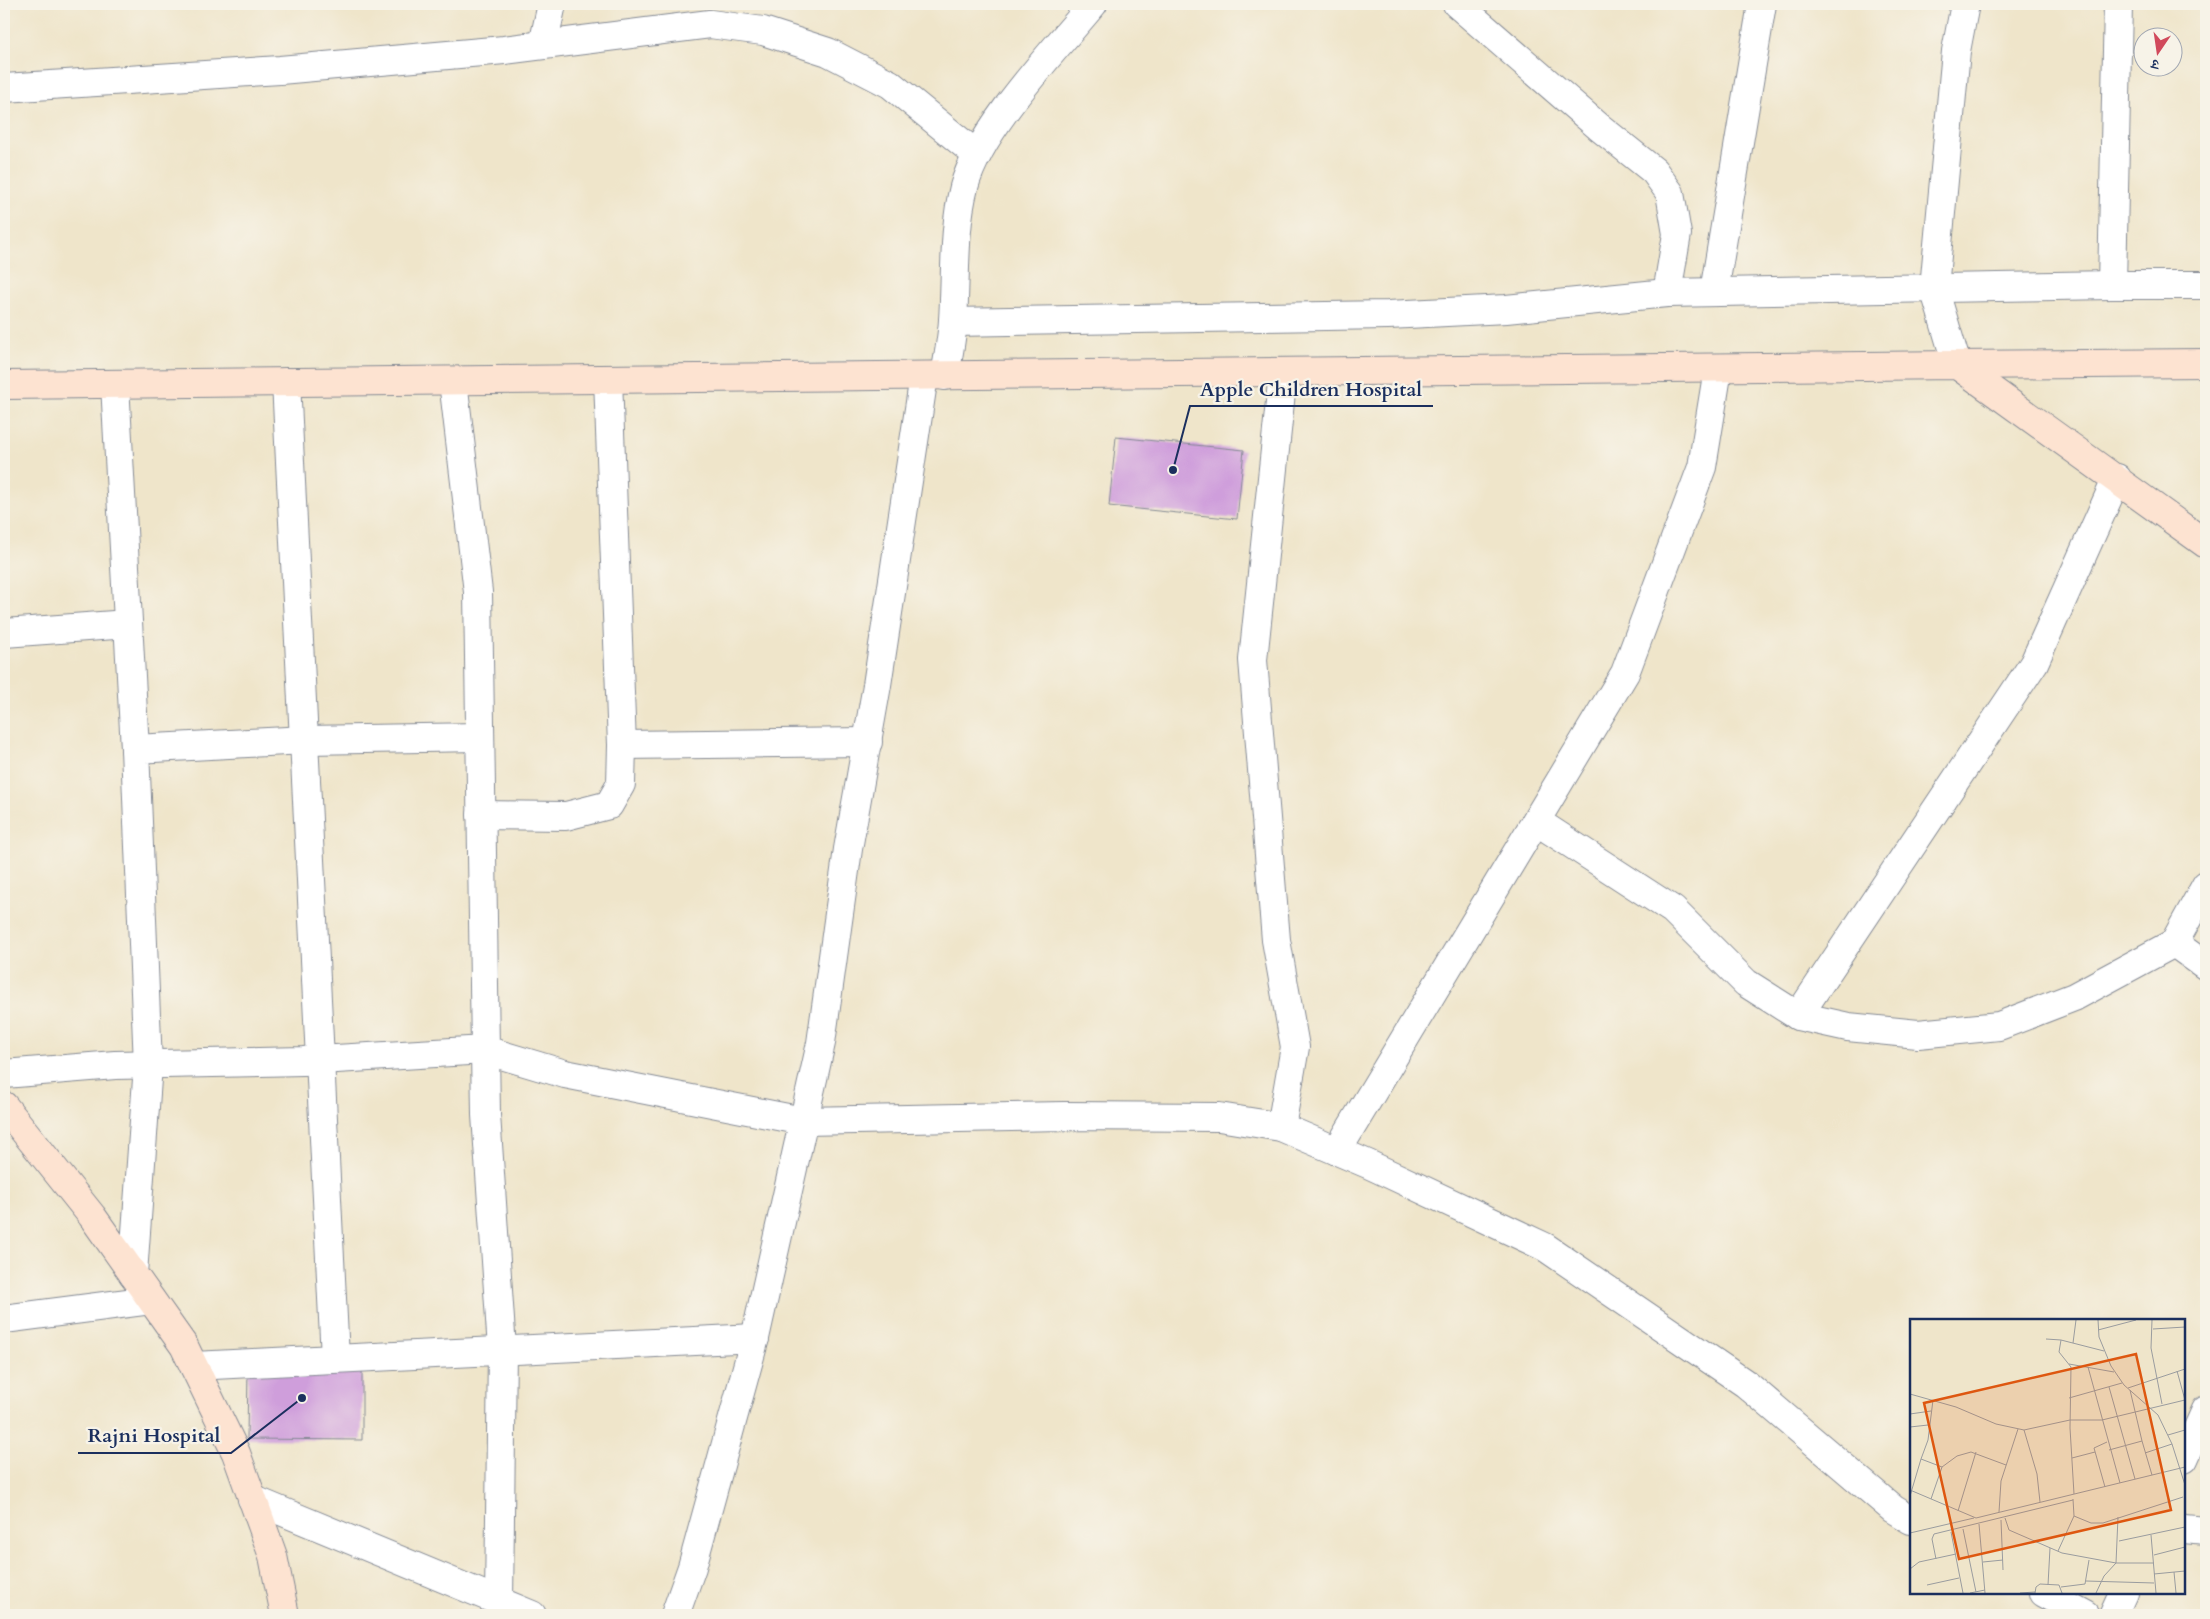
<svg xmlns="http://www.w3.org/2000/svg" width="2210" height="1619" viewBox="0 0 2210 1619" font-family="Cardo,'Noto Serif Devanagari',serif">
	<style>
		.building { fill: #cf9edb }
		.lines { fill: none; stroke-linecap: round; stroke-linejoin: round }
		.street-casing { stroke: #858a94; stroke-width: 30 }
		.secondary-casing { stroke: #858a94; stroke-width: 30 }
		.street { stroke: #fff; stroke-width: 28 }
		.secondary { stroke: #fde3d1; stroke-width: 28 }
		.inset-road { fill: none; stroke: #9a9c9f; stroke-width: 1 }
		.view { fill: #de5710; fill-opacity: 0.15; stroke: #de5710; stroke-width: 2.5 }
		.inset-edge { fill: none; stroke: #1b2f5e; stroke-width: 2.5 }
		.leader { fill: none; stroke: #1b2f5e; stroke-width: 2 }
		.callout-dot { fill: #1b2f5e; stroke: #f7f3e8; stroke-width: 2 }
		.callout-label { font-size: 20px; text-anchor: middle; font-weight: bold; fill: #1b2f5e; stroke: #f7f3e8; stroke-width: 4.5; stroke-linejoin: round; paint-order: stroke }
	</style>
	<rect width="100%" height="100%" fill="#f7f3e8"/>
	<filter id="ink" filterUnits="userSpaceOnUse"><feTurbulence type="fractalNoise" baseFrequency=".02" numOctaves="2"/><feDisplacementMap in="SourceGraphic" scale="10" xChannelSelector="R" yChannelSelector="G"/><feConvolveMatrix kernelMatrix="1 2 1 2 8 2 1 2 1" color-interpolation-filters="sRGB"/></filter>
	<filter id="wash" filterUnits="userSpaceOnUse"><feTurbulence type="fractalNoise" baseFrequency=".0096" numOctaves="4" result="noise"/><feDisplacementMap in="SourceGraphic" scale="20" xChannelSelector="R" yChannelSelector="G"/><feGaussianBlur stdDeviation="1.12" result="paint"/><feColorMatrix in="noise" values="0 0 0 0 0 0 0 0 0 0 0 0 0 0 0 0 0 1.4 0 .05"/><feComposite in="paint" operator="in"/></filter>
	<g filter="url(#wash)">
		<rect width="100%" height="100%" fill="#efe5ca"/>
		<g id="blocks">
			<g class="building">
				<path d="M1116,437L1244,450L1237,519L1109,506Z"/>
				<path d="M248,1367L362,1368V1440L247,1439Z"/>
			</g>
		</g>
	</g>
	<g filter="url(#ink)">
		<use href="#blocks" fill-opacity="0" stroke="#858a94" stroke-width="1"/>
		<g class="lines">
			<g class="street-casing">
				<g id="street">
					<path d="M1457,4L1599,127L1654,171L1670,193L1677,234L1667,293"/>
					<path d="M543,45L552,4"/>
					<path d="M4,88L280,70L504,50L710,24L763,31L828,52L890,84L977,155"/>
					<path d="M2112,285L2118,4"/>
					<path d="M1714,292L1762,4"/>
					<path d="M953,322L1388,315L1506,309L1667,293L2112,285H2206"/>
					<path d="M1957,365L1934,288L1956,51L1965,4"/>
					<path d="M945,376C948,357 952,338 953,320C956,276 953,230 964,187C980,128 1053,52 1093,4"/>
					<path d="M453,381L478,592L486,1115L502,1349L499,1602"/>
					<path d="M286,382L335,1358"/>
					<path d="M115,384L135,749"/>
					<path d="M4,633L128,624"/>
					<path d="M622,745L868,742"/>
					<path d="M481,815L566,816L609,805L621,784L622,745L608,379"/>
					<path d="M1536,821L1673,910L1746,983L1798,1016L1848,1027L1918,1034L1999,1026L2074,997L2174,943"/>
					<path d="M2206,885L2174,943L2206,966"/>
					<path d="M1798,1016L2034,663L2117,478"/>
					<path d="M4,1074L115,1065L303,1061L485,1050L565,1074L803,1121L1064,1116L1219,1117L1281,1127L1368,1164L1545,1247L1746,1384L1893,1509L1911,1520"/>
					<path d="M1281,1127L1295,1047L1276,940L1253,660L1283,373"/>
					<path d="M1337,1151L1625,673L1702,467L1718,369"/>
					<path d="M133,1274L148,1065L135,749L306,740L480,737"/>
					<path d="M4,1319L151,1300"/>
					<path d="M194,1366L755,1338"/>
					<path d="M2184,1459L2206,1410"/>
					<path d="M252,1499L532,1615"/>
					<path d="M2184,1529L2206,1531"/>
					<path d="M2044,1593L2085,1615"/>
					<path d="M675,1615L692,1567L755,1338L821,1043L848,849L877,685L924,376"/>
					<path d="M2113,1615L2123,1593"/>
				</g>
			</g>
			<g class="secondary-casing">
				<g id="secondary">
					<path d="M1957,365L2206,363"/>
					<path d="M4,385L1957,365L2206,544"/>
					<path d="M4,1106L92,1216L184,1346L236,1453L273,1556L285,1615"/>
				</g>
			</g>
			<use href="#street" class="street"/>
			<use href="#secondary" class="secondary"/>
		</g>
	</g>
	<g transform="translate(1910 1319)">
		<rect width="275" height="275" fill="#efe5ca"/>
		<path class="inset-road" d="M188,1L189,18L201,47L214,66L248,96L262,125L275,166M242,1L241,29L252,85M243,10L275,8M188,11L226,1M136,20L151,21M163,24L166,1M159,45L204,53M178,48L210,164M267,52L275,81M199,68L225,160M218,69L275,50M0,75L46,88L86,105L114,111L160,101H192L275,81M159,79L212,64M0,95L21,92M0,108L18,106M114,111L127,155L130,183M258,116L275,111M232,122L242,156M199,131L232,122L220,71M235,134L262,125M162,139L185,133M32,148L47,137L61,133L96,146M195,168L184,129L197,123M0,171L66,199L275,148M164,175L160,109L161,48L149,33L151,21L194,32M0,177L11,140M21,180L32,148L11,140L18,121L23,81M48,192L66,133M89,193L91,162L108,110M164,197L181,204H193L273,178M95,199L99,211L152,234L206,244H244M91,201L93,251M69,205L75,274M53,210L66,273M41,213L53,274M0,214L64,199M241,216L246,274M209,222L275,208M148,232L164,197L163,180M244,236L275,228M26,240L22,220L24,215L163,181M73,243L93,241M0,250L9,243L46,235M264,253L266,274M244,255L275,252M176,262L244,264M17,266L49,259M138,266L140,229M151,268L175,265L179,241M60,274L75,271M110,274L125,273M125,274L126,268L130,265L149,266L152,274M186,274L194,257L206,244L208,198"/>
		<path class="view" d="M226,35L261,191L49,240L14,84Z"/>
		<rect width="275" height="275" class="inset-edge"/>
	</g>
	<path class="leader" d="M1173 470L1190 406H1433M302 1398L231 1453H78"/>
	<g class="callout-dot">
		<circle cx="1173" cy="470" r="5"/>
		<circle cx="302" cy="1398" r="5"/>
	</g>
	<g class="callout-label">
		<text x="1311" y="396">Apple Children Hospital</text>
		<text x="154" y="1442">Rajni Hospital</text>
	</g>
	<rect width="2210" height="1619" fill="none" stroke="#f7f3e8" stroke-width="20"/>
	<g transform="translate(2158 52) rotate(193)"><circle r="24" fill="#f7f3e8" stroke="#9fa5b1"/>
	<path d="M0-4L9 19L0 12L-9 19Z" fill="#d1495b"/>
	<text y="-8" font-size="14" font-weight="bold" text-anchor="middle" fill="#1b2f5e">उ</text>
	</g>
</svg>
